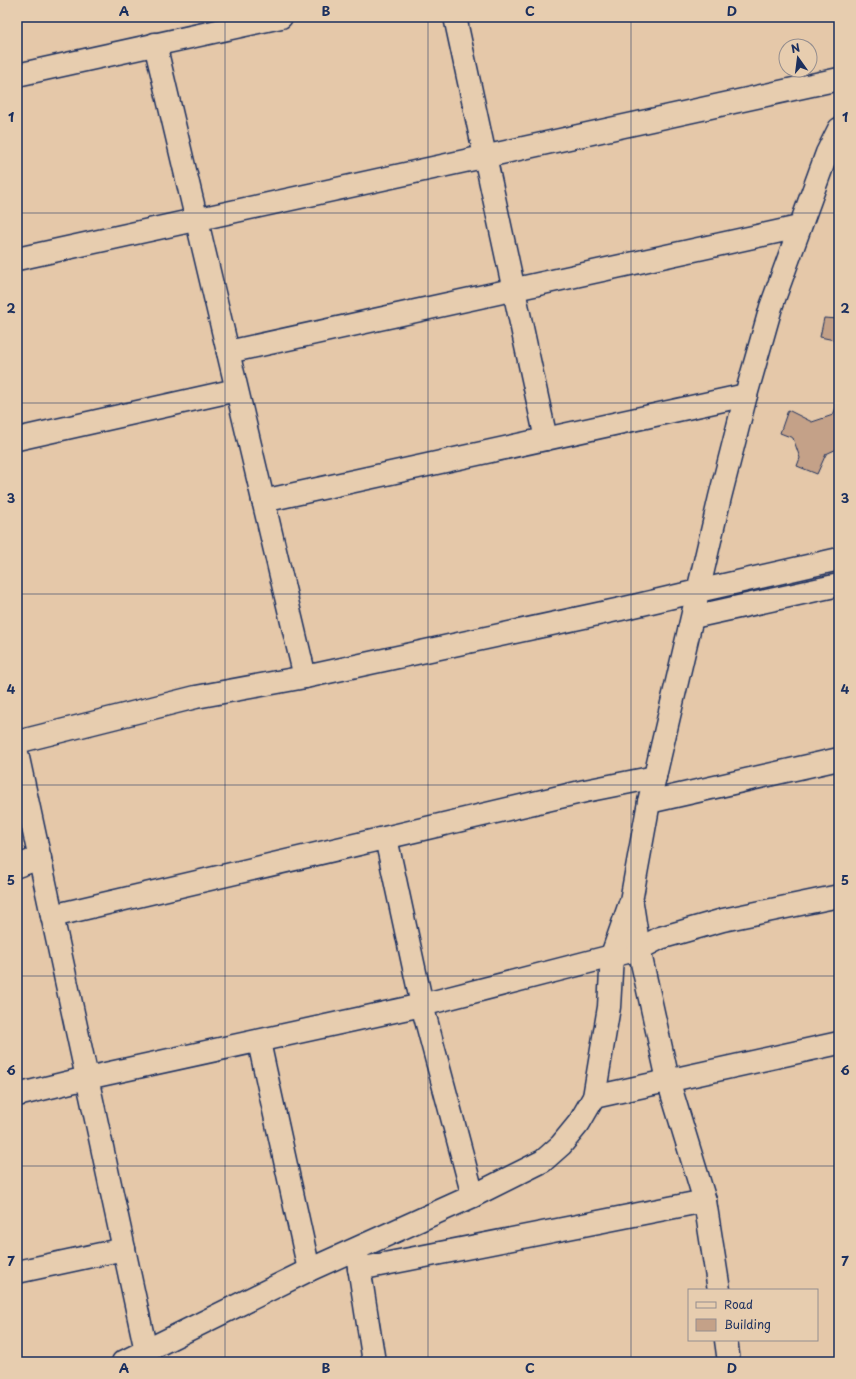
<svg xmlns="http://www.w3.org/2000/svg" width="856" height="1379" viewBox="0 0 856 1379" font-family="'Playpen Sans',sans-serif">
	<style>
		.building { fill: #c4a188; stroke: #1b2f5e }
		.lines { fill: none; stroke-linecap: round; stroke-linejoin: round }
		.minor-casing { stroke: #1b2f5e; stroke-width: 25 }
		.tertiary-casing { stroke: #1b2f5e; stroke-width: 25 }
		.minor { stroke: #e7cdaf; stroke-width: 22 }
		.tertiary { stroke: #e7cdaf; stroke-width: 22 }
		.grid { fill: none; stroke: #1b2f5e; stroke-width: 1; stroke-opacity: 0.55 }
		.neatline { fill: none; stroke: #1b2f5e; stroke-width: 1.5 }
		.grid-label { font-size: 13px; text-anchor: middle; font-weight: bold; fill: #1b2f5e }
	</style>
	<rect width="100%" height="100%" fill="#e5c8a9"/>
	<filter id="ink" filterUnits="userSpaceOnUse"><feTurbulence type="fractalNoise" baseFrequency=".025" numOctaves="2"/><feDisplacementMap in="SourceGraphic" scale="8" xChannelSelector="R" yChannelSelector="G"/><feConvolveMatrix kernelMatrix="1 2 1 2 8 2 1 2 1" color-interpolation-filters="sRGB"/></filter>
	<g filter="url(#ink)">
		<g class="building">
			<path d="M824,318L839,319V341L820,337Z"/>
			<path d="M839,400V448L826,454L817,474L797,466L800,458L793,438L780,433L788,410L812,422L833,415Z"/>
		</g>
		<g class="lines">
			<g class="minor-casing">
				<g id="minor">
					<path d="M455,17L546,439"/>
					<path d="M155,44L305,677"/>
					<path d="M17,259L839,79"/>
					<path d="M228,352L799,227"/>
					<path d="M17,439L236,390"/>
					<path d="M263,501L746,395"/>
					<path d="M17,742L196,697L305,677L621,609L698,591"/>
					<path d="M17,753L146,1351"/>
					<path d="M649,802L839,759"/>
					<path d="M386,838L422,1005L473,1196"/>
					<path d="M17,866L40,858"/>
					<path d="M52,916L585,791L655,777"/>
					<path d="M259,1042L309,1270"/>
					<path d="M17,1095L87,1078L422,1005L639,949L660,938L723,920L839,896"/>
					<path d="M594,1097L839,1043"/>
					<path d="M357,1254L374,1362"/>
					<path d="M359,1269L705,1201"/>
					<path d="M17,1272L124,1249"/>
				</g>
			</g>
			<g class="tertiary-casing">
				<g id="tertiary">
					<path d="M17,75L281,17"/>
					<path d="M698,591L839,559"/>
					<path d="M693,617L839,585"/>
					<path d="M632,904L639,949L668,1080L705,1201L719,1290"/>
					<path d="M726,1340L729,1362"/>
					<path d="M123,1362L309,1270L473,1196L543,1161L561,1145L579,1123L594,1097L609,1007L612,955L631,901L649,802L720,497L746,395L771,307L827,153L839,129"/>
				</g>
			</g>
			<use href="#minor" class="minor"/>
			<use href="#tertiary" class="tertiary"/>
		</g>
	</g>
	<path class="grid" d="M225,17V1362M428,17V1362M631,17V1362M17,213H839M17,403H839M17,594H839M17,785H839M17,976H839M17,1166H839"/>
	<rect width="856" height="1379" fill="none" stroke="#e7cdaf" stroke-width="44"/>
	<rect x="688" y="1289" width="130" height="52" fill="#e7cdaf" stroke="#958e8f"/>
	<rect x="696" y="1302" width="20" height="6" fill="#e7cdaf" stroke="#958e8f"/>
	<text x="724" y="1309" font-size="12" fill="#1b2f5e">Road</text>
	<rect x="696" y="1319" width="20" height="12" fill="#c4a188" stroke="#958e8f"/>
	<text x="724" y="1329" font-size="12" fill="#1b2f5e">Building</text>
	<g transform="translate(798 58) rotate(346)"><circle r="19" fill="#e7cdaf" stroke="#958e8f"/>
	<path d="M0-3L7 15L0 10L-7 15Z" fill="#1b2f5e"/>
	<text y="-6" font-size="11" font-weight="bold" text-anchor="middle" fill="#1b2f5e">N</text>
	</g>
	<rect x="22" y="22" width="812" height="1335" class="neatline"/>
	<g class="grid-label">
		<text x="124" y="16">A</text>
		<text x="326" y="16">B</text>
		<text x="530" y="16">C</text>
		<text x="732" y="16">D</text>
		<text x="11" y="122">1</text>
		<text x="845" y="122">1</text>
		<text x="11" y="313">2</text>
		<text x="845" y="313">2</text>
		<text x="11" y="503">3</text>
		<text x="845" y="503">3</text>
		<text x="11" y="694">4</text>
		<text x="845" y="694">4</text>
		<text x="11" y="885">5</text>
		<text x="845" y="885">5</text>
		<text x="11" y="1075">6</text>
		<text x="845" y="1075">6</text>
		<text x="11" y="1266">7</text>
		<text x="845" y="1266">7</text>
		<text x="124" y="1373">A</text>
		<text x="326" y="1373">B</text>
		<text x="530" y="1373">C</text>
		<text x="732" y="1373">D</text>
	</g>
</svg>
